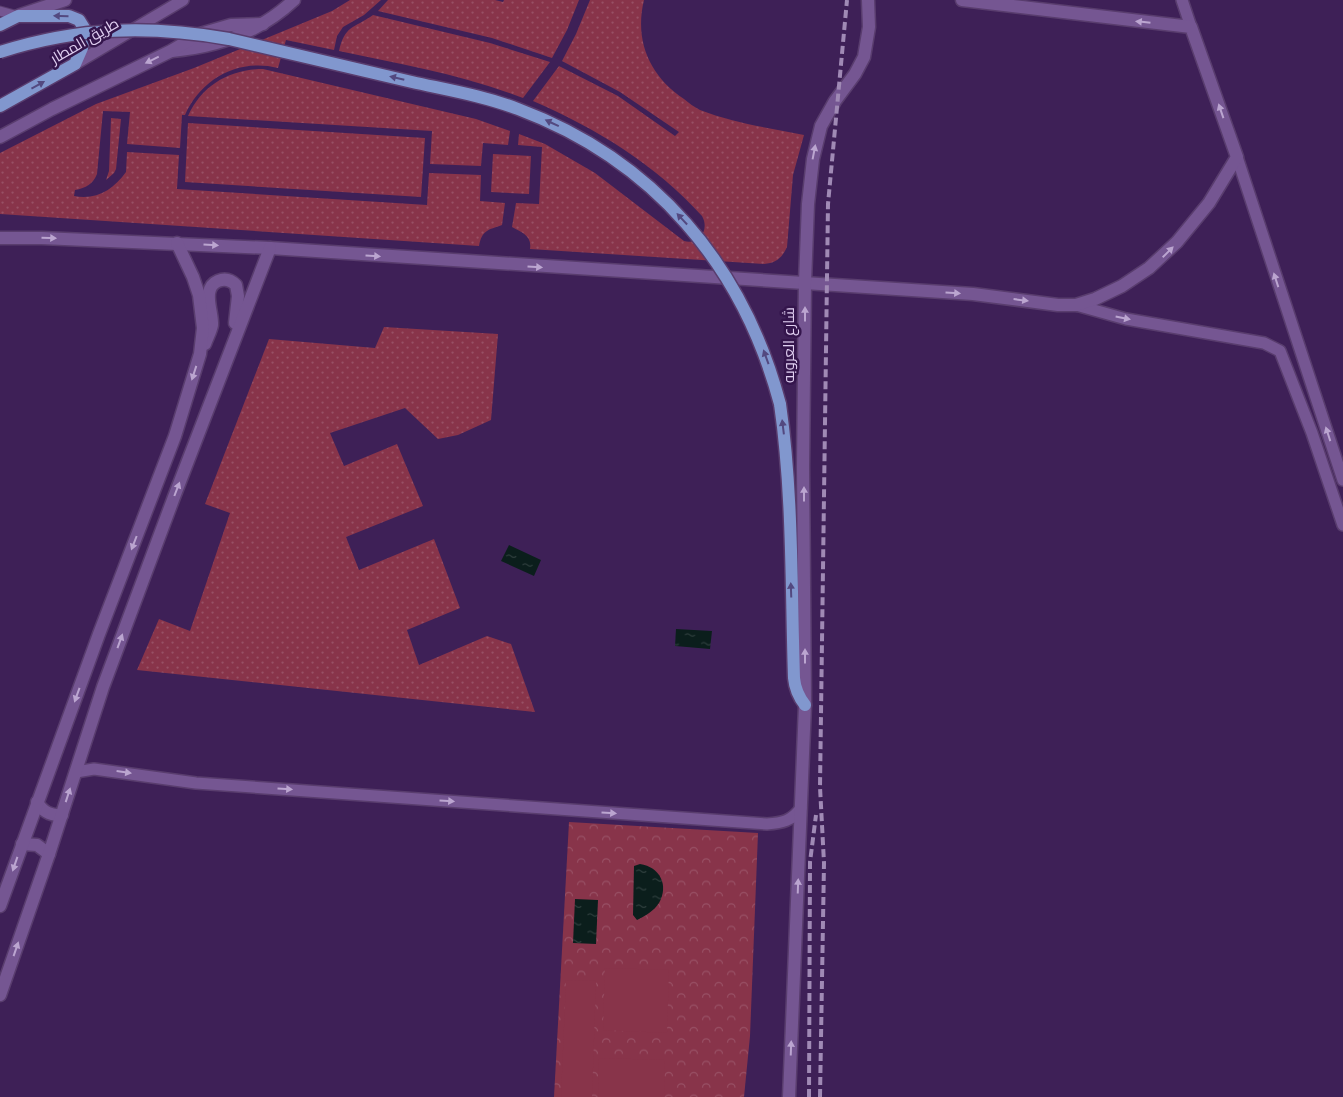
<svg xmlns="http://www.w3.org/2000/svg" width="1343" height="1097" viewBox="0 0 1343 1097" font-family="'Open Sans',Cairo,sans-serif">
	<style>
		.grass { fill: url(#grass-dots) }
		.forest { fill: url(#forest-crowns) }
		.pitch { fill: #88344a }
		.water { fill: url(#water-ripples) }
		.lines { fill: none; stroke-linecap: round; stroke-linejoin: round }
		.minor-casing { stroke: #593d6e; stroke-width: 11 }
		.tertiary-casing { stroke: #593d6e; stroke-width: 14 }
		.secondary-casing { stroke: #593d6e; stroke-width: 15 }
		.primary-casing { stroke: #593d6e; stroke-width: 15 }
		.minor { stroke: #755692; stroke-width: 9 }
		.tertiary { stroke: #755692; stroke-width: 11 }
		.secondary { stroke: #755692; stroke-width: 12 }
		.primary { stroke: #8197ce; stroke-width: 12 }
		.rail { stroke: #a08ab5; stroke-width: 4; stroke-dasharray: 8 4; stroke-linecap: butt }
		.primary-bridge-casing { stroke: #593d6e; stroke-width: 15; stroke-linecap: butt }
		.primary-bridge { stroke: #8197ce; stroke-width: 12 }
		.oneway { fill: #534980 }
		.oneway2 { fill: #bba5d0 }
		.labels { text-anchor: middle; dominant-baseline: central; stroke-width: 5; stroke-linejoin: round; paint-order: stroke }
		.street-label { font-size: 15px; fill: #e0cff1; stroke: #34154c }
	</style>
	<defs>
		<pattern id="grass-dots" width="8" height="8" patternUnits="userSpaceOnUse" patternTransform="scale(1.25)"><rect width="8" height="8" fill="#88344a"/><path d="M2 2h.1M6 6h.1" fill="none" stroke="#985065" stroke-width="1.8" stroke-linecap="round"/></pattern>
		<pattern id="forest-crowns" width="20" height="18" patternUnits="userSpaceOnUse" patternTransform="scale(1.25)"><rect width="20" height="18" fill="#88344a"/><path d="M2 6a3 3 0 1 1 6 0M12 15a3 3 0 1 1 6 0" fill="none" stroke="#985065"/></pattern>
		<pattern id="water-ripples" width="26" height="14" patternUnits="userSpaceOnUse" patternTransform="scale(1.25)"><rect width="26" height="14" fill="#0b1e1c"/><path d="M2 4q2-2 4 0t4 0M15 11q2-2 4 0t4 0" fill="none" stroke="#2e3e3d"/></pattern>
	</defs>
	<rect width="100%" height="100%" fill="#3e2057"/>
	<g class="grass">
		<path d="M350,0H381L364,15L343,27L337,36L334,50L286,40L278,68C238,58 201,79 185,115H182L180,148L127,144L130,112L103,111L97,174C93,184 86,188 75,190L74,196C97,200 113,190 126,172L127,152L179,155L177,189L427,205L429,173L481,175L480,201L505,203L502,225C488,230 482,230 479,246L0,214V153L96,104L194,68L332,11Z"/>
		<path d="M388,0H495L503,2L504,0H579L567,30L552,58L492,38L378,11Z"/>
		<path d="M590,0H644C634,41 650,76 684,99C689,103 694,107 700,110C733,123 770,128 804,135L793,175L787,247C782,258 776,263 764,264L530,249C532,236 523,233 512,227L516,203L539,204L542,147L518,145L519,134L545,144L595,173L684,241C699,245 710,230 702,216C655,164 597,129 533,101L559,66L618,96L675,136L679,132L620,92L562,61L576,34Z"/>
		<path d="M373,15L490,43L550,62L523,98C464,75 401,64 339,51C345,25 353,29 373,15Z"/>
		<path d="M263,69L476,119L510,131L508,145L483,143L481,166L430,164L432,131L188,116C202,85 230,69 263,69Z"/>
		<path d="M111,118L121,119L116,169L114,173L106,180L109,171Z"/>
		<path d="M188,123L425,138L421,197L185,182Z"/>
		<path d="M493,154L531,156L529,194L491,192Z"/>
		<path d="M384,327L498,334L491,420L458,435L438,439L405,408L330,433L344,466L397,444L423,506L346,537L359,570L434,539L460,608L407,630L419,665L487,636L511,644L535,712L137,670L159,619L190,631L230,513L205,504L269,339L375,348Z"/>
	</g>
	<path class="forest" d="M569,822L758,833L750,1036L744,1097H554Z"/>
	<g class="pitch">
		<path d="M605,968L669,970L667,1033L603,1030Z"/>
		<path d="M566,980L596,981L592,1097H561Z"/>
		<path d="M599,1058L665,1060L664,1097H598Z"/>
	</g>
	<g class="water">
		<path d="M509,545L541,560L534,576L501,561Z"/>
		<path d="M676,629L712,631L710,649L675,646Z"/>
		<path d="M640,864C660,867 669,885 659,903C654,911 645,916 637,920L633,915L634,866Z"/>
		<path d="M575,899L598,900L596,944L573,943Z"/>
	</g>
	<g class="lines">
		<g class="minor-casing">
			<path id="minor" d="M0,11L18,16"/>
		</g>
		<g class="tertiary-casing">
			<g id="tertiary">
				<path d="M1182,0L1191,27"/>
				<path d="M75,64L183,0"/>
				<path d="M1237,157L1343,480"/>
				<path d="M1076,305L1126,319L1264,343L1280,351L1312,433L1343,525"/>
				<path d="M76,772L94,769L196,783L767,824C782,823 792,821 801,808"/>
			</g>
		</g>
		<g class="secondary-casing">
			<g id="secondary">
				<path d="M20,15L65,0"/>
				<path d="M172,51C218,47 260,32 294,0"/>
				<path d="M0,137L52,109L171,51L200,34L231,25L263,24"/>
				<path d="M0,238H42L270,248L973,294L1058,305H1076L1095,299L1122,286L1149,268L1177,242L1209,203L1237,157L1191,27L962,0"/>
				<path d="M205,344C207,338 211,331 212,325C213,312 201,288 218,281C225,278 231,280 236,285L238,296L235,323"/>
				<path d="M37,802C43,812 50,816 62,815"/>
				<path d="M22,844L37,845L49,854"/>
				<path d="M0,906L99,634L175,436L200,354L203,328L199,295L193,277L177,243"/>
				<path d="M0,995L49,854L103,687L174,497L270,248"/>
				<path d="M789,1097L805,705L803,467L805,282L808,204L813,159L821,126L835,101L855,74L864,57L869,27L868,0"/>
			</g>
		</g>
		<g class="primary-casing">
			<g id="primary">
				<path d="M0,25L18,16H69L79,20L84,28V35L82,48L75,64L0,106"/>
				<path d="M780,404C793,494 791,587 794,678C795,689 798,696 805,705"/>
			</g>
		</g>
		<use href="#minor" class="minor"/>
		<use href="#tertiary" class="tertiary"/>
		<use href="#secondary" class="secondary"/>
		<use href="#primary" class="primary"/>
		<g class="rail">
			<path d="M809,1097L810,862L816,815"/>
			<path d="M820,1097L824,863L820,787L828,204L847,0"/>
		</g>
		<g class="primary-bridge-casing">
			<path id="primary-bridge" d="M0,52C79,27 148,25 229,39C290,53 351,68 412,82C448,90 484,96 518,109C654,160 743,265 780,404"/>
		</g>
		<use href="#primary-bridge" class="primary-bridge"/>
	</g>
	<defs><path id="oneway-solid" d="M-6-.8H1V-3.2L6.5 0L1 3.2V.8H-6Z" transform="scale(1.25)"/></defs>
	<g class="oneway">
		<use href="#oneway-solid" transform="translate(61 16) rotate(-178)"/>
		<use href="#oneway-solid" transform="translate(397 78) rotate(-167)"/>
		<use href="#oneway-solid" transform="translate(38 85) rotate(-29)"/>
		<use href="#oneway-solid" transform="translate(552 123) rotate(-155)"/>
		<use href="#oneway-solid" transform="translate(682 219) rotate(-133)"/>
		<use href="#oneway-solid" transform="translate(766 357) rotate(-110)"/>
		<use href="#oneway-solid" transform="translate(783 427) rotate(-97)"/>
		<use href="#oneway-solid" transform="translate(791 590) rotate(-92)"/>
	</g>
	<g class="oneway2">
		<use href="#oneway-solid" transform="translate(1143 22) rotate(-174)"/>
		<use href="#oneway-solid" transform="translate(152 60) rotate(154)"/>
		<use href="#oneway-solid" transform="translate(1221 111) rotate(-109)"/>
		<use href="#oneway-solid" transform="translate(814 152) rotate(-79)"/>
		<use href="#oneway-solid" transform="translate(49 238) rotate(2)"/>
		<use href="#oneway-solid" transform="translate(211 245) rotate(3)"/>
		<use href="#oneway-solid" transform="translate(1168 252) rotate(-45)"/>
		<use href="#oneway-solid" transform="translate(373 256) rotate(4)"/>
		<use href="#oneway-solid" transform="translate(535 267) rotate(4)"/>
		<use href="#oneway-solid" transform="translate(1276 280) rotate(-108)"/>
		<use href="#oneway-solid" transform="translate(953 293) rotate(4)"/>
		<use href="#oneway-solid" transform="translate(1021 300) rotate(7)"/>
		<use href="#oneway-solid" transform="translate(805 314) rotate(-90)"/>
		<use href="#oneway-solid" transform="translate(1123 318) rotate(11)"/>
		<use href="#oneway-solid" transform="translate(194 373) rotate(108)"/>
		<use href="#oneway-solid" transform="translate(1328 434) rotate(-108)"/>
		<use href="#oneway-solid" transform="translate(177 489) rotate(-69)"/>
		<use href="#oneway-solid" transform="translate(804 494) rotate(-90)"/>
		<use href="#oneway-solid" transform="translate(134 543) rotate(111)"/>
		<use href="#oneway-solid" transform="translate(120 641) rotate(-70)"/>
		<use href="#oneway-solid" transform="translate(805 656) rotate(-90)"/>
		<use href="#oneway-solid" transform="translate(77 695) rotate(110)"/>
		<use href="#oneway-solid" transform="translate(124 772) rotate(8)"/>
		<use href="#oneway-solid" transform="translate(285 789) rotate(4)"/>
		<use href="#oneway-solid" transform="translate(68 795) rotate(-72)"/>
		<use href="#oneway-solid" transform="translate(447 801) rotate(4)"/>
		<use href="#oneway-solid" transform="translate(609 813) rotate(4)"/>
		<use href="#oneway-solid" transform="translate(15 864) rotate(109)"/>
		<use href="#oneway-solid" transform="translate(798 886) rotate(-88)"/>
		<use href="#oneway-solid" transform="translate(16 949) rotate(-71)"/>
		<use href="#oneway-solid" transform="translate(791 1048) rotate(-88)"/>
	</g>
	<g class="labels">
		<g class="street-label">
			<text transform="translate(84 40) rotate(-30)">طريق المطار</text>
			<text transform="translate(788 345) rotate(-90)">شارع العروبه</text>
		</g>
	</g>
</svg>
